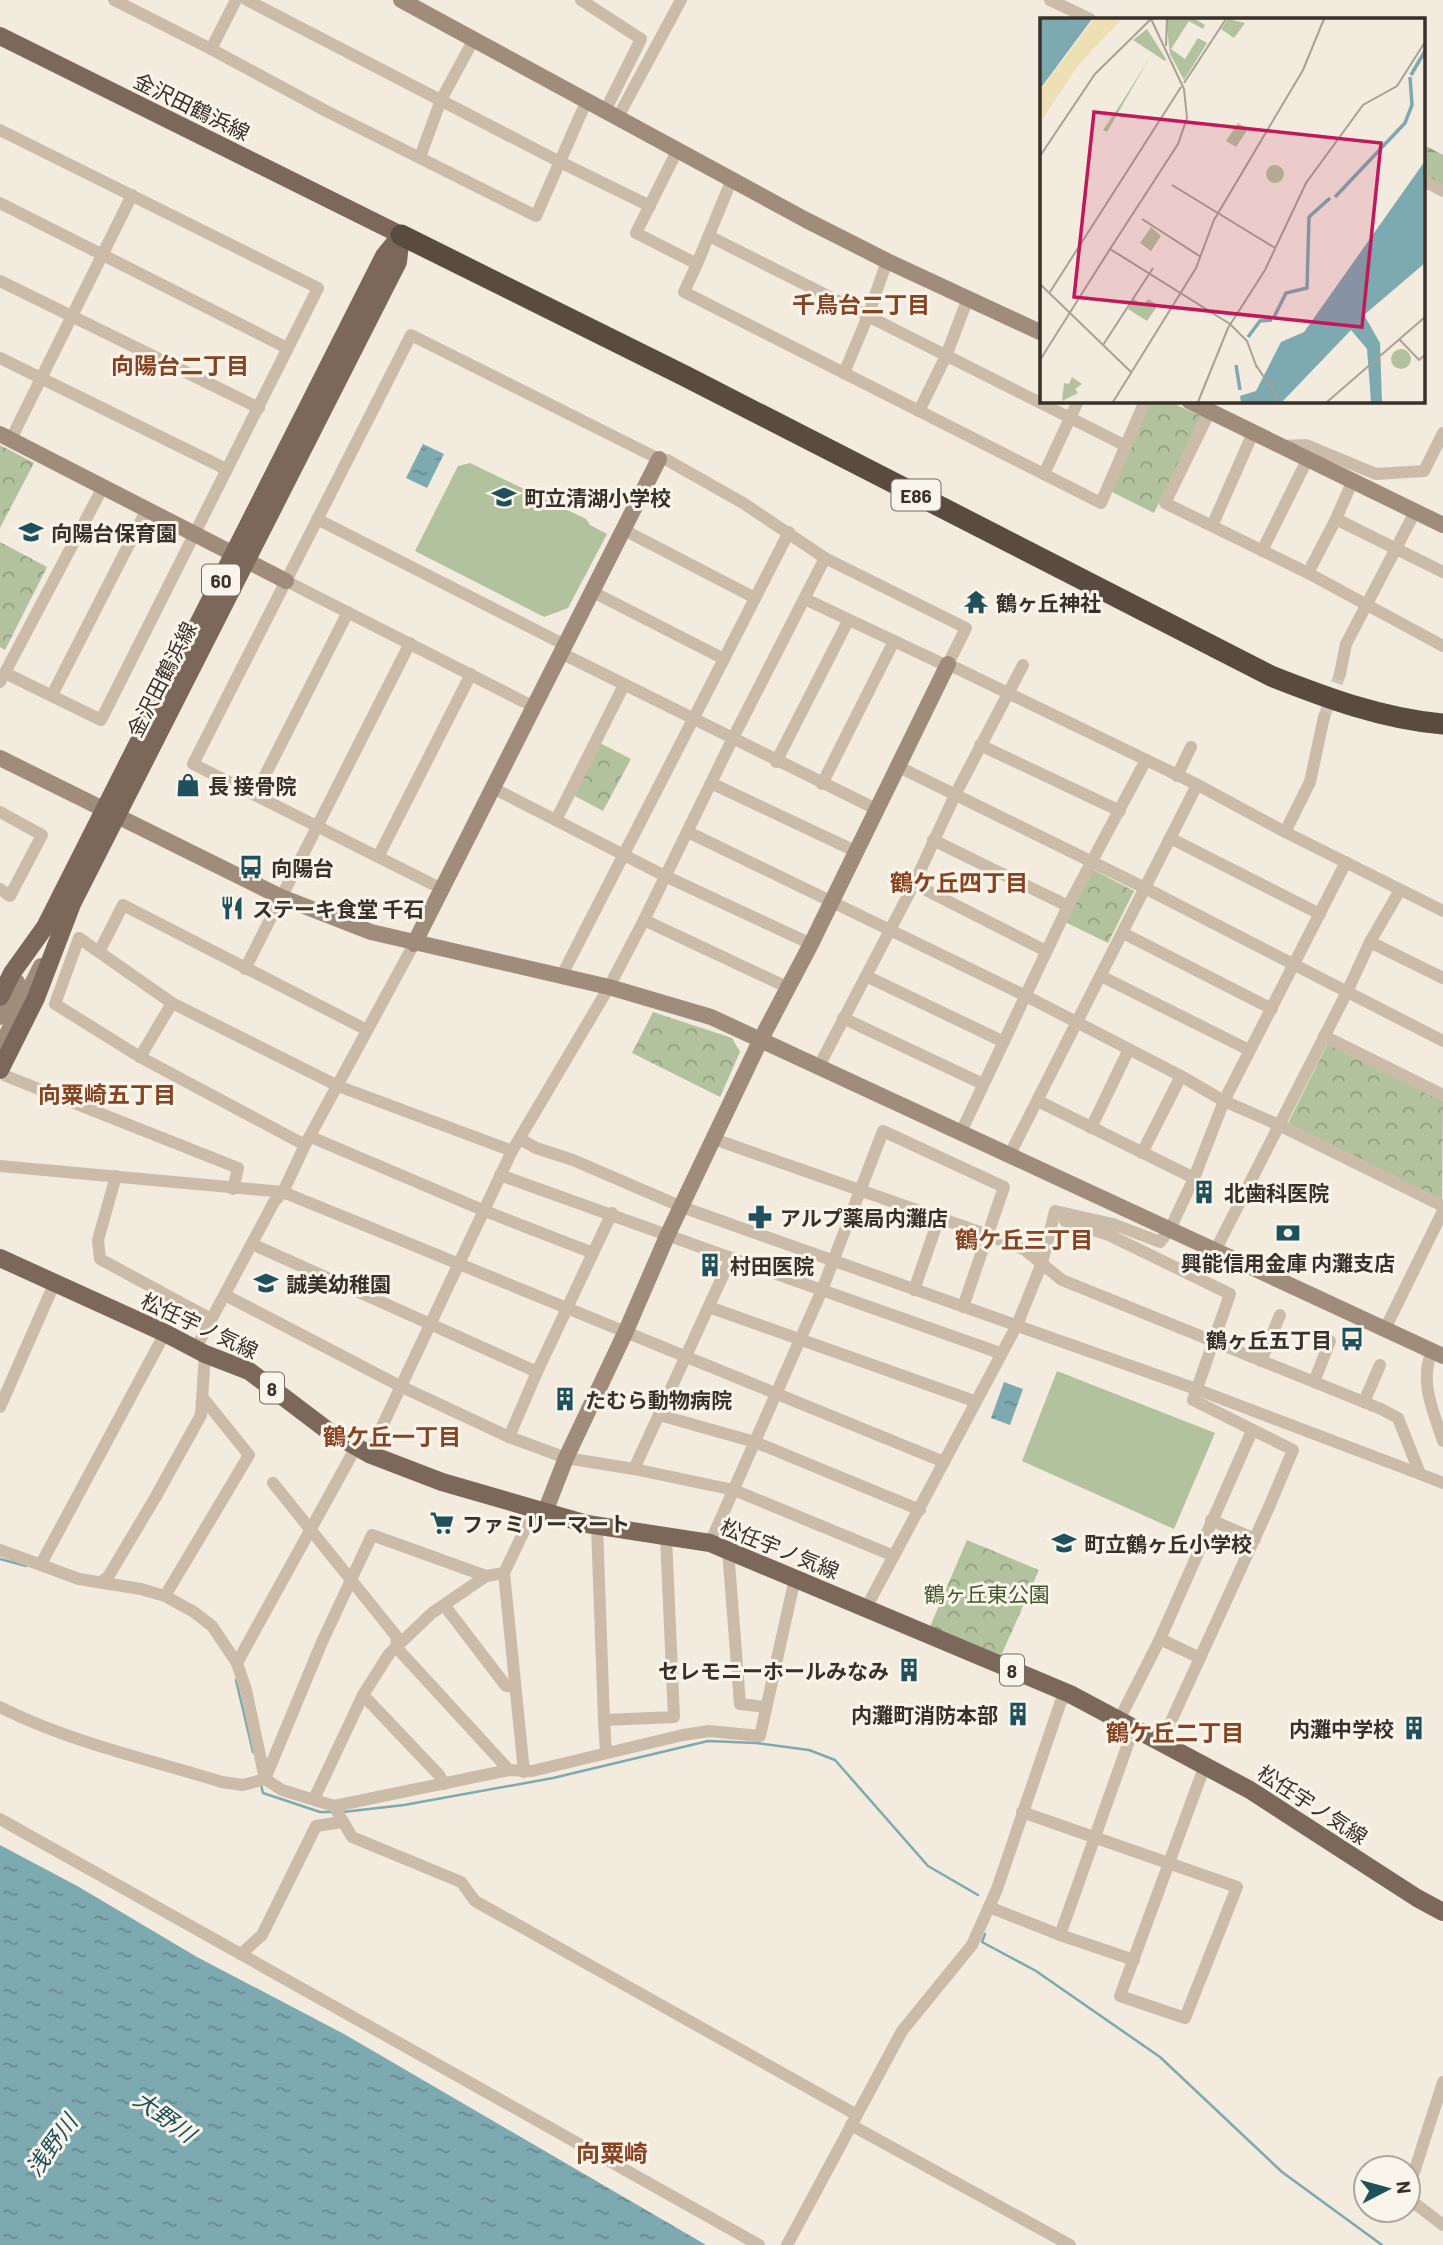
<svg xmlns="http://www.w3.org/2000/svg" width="1443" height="2245" viewBox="0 0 1443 2245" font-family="Barlow,'Noto Sans JP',sans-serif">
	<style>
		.forest { fill: url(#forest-firs) }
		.park { fill: url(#park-crowns) }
		.pitch { fill: #b3c29e }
		.water { fill: url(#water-ripples) }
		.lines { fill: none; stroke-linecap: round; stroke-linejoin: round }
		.stream { stroke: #7da9b0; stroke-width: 2.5 }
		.street-tunnel { stroke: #cec6ba; stroke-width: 12; stroke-dasharray: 12 6; stroke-linecap: butt }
		.street { stroke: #cbbcaa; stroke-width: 12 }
		.secondary { stroke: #9f8c7b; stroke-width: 16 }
		.primary { stroke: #7b685a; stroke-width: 18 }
		.highway { stroke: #5a4b40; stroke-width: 21 }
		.labels { text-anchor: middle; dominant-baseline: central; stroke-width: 6; stroke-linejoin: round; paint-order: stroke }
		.shield { fill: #faf5eb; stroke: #736b63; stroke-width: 2 }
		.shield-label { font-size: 19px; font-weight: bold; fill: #393029 }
		.street-label { font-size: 21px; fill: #393029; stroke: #faf5eb }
		.poi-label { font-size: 21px; font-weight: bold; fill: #393029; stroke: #faf5eb; text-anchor: start }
		.park-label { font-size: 21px; fill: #44572d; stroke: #faf5eb }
		.neighbourhood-label { font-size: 23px; font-weight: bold; fill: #842; stroke: #faf5eb }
		.water-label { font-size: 23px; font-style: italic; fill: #1e515b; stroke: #faf5eb }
		.quarter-label { font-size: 24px; font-weight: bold; fill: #842; stroke: #faf5eb }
		.inset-river { fill: none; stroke: #7da9b0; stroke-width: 3.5 }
		.inset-road { fill: none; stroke: #a9a096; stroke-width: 2 }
		.view { fill: #c2185b; fill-opacity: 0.15; stroke: #c2185b; stroke-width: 3.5 }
		.inset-edge { fill: none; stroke: #393029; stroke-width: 3.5 }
	</style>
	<defs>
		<pattern id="forest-firs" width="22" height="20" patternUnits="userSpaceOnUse" patternTransform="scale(1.75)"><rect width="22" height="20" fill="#b3c29e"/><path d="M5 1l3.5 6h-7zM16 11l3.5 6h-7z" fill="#939e81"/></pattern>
		<pattern id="park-crowns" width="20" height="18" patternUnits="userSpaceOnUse" patternTransform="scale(1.75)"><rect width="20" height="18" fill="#b3c29e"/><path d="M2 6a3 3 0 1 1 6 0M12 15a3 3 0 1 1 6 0" fill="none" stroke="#939e81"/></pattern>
		<pattern id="water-ripples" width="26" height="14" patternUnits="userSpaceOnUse" patternTransform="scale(1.75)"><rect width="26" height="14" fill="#7da9b0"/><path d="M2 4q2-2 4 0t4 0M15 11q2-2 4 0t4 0" fill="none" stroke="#678a8f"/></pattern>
	</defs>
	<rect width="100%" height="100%" fill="#f3ebde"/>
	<path class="forest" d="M1424,145L1443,155V188L1424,178Z"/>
	<g class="park">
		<path d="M1151,401H1168L1201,416L1154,513L1110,491Z"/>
		<path d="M0,445L34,463L0,528Z"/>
		<path d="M0,542L47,567L5,650L0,647Z"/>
		<path d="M600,743L631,759L603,811L573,795Z"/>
		<path d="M1092,869L1134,891L1108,943L1065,922Z"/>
		<path d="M653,1012L732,1038L740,1052L720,1097L632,1053Z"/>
		<path d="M1328,1043L1443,1101L1442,1201L1288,1123Z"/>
		<path d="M967,1540L1039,1570L1000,1658L929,1629Z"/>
	</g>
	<g class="pitch">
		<path d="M470,463L586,519L590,525L607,534L568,608L544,617L415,551L458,466Z"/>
		<path d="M1057,1371L1215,1433L1174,1529L1022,1461Z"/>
	</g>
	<g class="water">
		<path d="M423,444L444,454L427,488L406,478Z"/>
		<path d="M1004,1382L1023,1389L1010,1425L991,1418Z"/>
		<path d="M0,1845L79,1887L197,1957L344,2034L706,2245H0Z"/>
	</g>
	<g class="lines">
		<g class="stream">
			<path d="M0,1559L26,1566"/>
			<path d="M236,1680L253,1752"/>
			<path d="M261,1785L263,1793L320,1812H333"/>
			<path d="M343,1812L404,1805L553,1778L708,1741L756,1743L809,1750L835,1760L928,1866L978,1895"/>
			<path d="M985,1934L982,1942L1036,1971L1160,2057L1282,2172L1382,2245"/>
		</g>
		<path class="street-tunnel" d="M1324,717L1340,674"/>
		<g class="street">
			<path d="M114,0L211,49"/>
			<path d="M236,0L211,49L326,111L536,216L587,100"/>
			<path d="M247,0L560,162L650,206"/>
			<path d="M581,0L641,39L605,111"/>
			<path d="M1050,0L1090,19"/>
			<path d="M618,117L681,0"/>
			<path d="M0,130L318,288L101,720L5,673"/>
			<path d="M678,149L636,233L697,264L684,292L1101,503L1145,401"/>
			<path d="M420,157L441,100L474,39"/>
			<path d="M1424,181L1443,191"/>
			<path d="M0,203L287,348"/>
			<path d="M709,236L1126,446"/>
			<path d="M697,264L732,179"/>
			<path d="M0,281L259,408"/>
			<path d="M0,358L226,469"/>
			<path d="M844,373L868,316L887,261"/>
			<path d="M919,411L946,356L968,298"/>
			<path d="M1210,411L1165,503L1308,573L1443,646"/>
			<path d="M11,439L132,195"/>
			<path d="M1283,446L1306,445L1376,474L1424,471L1443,433"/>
			<path d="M1044,474L1078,401"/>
			<path d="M317,519L565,645"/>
			<path d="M1336,519L1443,572"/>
			<path d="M1212,526L1253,433"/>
			<path d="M624,530L755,598"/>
			<path d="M1262,551L1308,458"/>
			<path d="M1308,573L1336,519L1353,480"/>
			<path d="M286,581L534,707"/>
			<path d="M593,592L724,659"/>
			<path d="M805,599L947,666"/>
			<path d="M561,653L876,809"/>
			<path d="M1340,674L1346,644L1415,512"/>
			<path d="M0,682L103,487"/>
			<path d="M52,695L147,509"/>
			<path d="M980,745L1120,811"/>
			<path d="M776,762L848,621"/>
			<path d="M897,766L1145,888L1443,1041"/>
			<path d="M1177,776L1191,747"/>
			<path d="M711,783L855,851"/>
			<path d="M822,784L894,641"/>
			<path d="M493,788L665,876L811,944"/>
			<path d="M255,795L348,612"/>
			<path d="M0,812L42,835L10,896L0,889"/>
			<path d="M556,820L624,685"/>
			<path d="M688,832L1026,996L1181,1076L1224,1101L1279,1125L1443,1206"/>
			<path d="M1285,832L1310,782L1324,717"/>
			<path d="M1170,838L1320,914"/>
			<path d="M933,840L1068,906"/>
			<path d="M378,857L471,674"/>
			<path d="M914,884L1046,951"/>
			<path d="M442,889L193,764L411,335L659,459L667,460L743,503L825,558L966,628L948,664L1198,785L1285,832L1443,911"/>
			<path d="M644,920L789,988"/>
			<path d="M1123,933L1272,1009"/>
			<path d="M1370,942L1443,978"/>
			<path d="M99,952L79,938L55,1004L140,1057L305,1145"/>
			<path d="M245,969L410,643"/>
			<path d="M866,976L1004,1042"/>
			<path d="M1101,976L1249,1050"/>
			<path d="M561,977L789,532"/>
			<path d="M843,1018L983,1084"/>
			<path d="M367,1030L123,905L99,952L172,1003L338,1086L512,1151"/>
			<path d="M1324,1036L1443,1095"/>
			<path d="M140,1057L172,1003"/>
			<path d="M819,1066L914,884L955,795L1023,665"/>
			<path d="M6,1076L238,1168L233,1189"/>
			<path d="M1038,1101L1194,1178"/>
			<path d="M1091,1128L1129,1049"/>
			<path d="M961,1132L1068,906L1146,760"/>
			<path d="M311,1137L485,1211L593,1253L537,1372"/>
			<path d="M520,1139L536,1148L573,1160L682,1207L1196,1389L1420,1474"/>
			<path d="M714,1139L988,1235L1025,1250L1062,1280L1381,1409L1398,1418L1420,1474L1443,1483"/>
			<path d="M1142,1153L1181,1076"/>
			<path d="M1010,1154L1197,785"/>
			<path d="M0,1166L283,1192L944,1462"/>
			<path d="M500,1175L731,1258"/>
			<path d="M116,1176L98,1240L100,1259L211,1319"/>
			<path d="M1065,1221L1109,1235L1230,1294L1193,1400L1293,1450L1269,1507L1162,1741"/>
			<path d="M252,1244L537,1372L509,1437"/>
			<path d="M1215,1251L1347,992L1370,942L1400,890"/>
			<path d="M593,1253L612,1213"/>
			<path d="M914,1290L939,1218"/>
			<path d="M225,1295L400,1386L509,1437L566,1458L634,1469L731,1258L1000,1353"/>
			<path d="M709,1307L974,1401"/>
			<path d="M1385,1329L1443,1211"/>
			<path d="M196,1348L274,1202L283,1192L305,1145L414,944"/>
			<path d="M1432,1351C1419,1382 1433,1410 1443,1441"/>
			<path d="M1261,1361L1280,1315"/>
			<path d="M1314,1382L1330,1341"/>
			<path d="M1364,1402L1380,1365"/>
			<path d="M0,1407L55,1282"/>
			<path d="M659,1415L755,1442L920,1510"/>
			<path d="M369,1454L512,1151L609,987L644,920L732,740L825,558"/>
			<path d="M634,1469L734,1490L894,1556"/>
			<path d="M273,1483L397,1637L396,1647L509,1770"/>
			<path d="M1211,1520L1255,1539"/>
			<path d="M597,1526L604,1720L674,1717L666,1537"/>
			<path d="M710,1543L822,1290L883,1131L1004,1187L963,1307"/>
			<path d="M0,1550L79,1579L141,1589L165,1596L194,1612L212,1626L237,1663L246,1690L265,1779L282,1790L334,1806L509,1770L532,1771L683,1735L709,1731L760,1736L795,1578"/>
			<path d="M728,1550L740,1704L766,1707"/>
			<path d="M41,1564L165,1333"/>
			<path d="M101,1582L108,1577L155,1498L201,1415L205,1354"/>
			<path d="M165,1596L249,1455L203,1398"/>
			<path d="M444,1605L506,1686L515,1687"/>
			<path d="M866,1608L1017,1325L1042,1263L1055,1211L1113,1224L1160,1242L1170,1229L1194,1178L1224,1101L1346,862"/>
			<path d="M1160,1639L1200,1658"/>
			<path d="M237,1663L356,1447"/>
			<path d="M363,1695L439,1775L444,1784"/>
			<path d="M0,1707C69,1742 148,1759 222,1782L243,1785L265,1779L322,1642L372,1535L486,1576"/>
			<path d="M604,1720L606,1752"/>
			<path d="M1119,1720L1160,1639L1252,1431"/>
			<path d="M524,1772L504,1573L527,1525L545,1512"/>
			<path d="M314,1799L363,1695L389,1654L432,1613L486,1576L504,1573"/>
			<path d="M334,1806L352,1837L461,1882L475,1901L857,2115"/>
			<path d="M1022,1812L1237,1887L1185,2018L1120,1996C1149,1919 1177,1842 1205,1765"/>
			<path d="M0,1819L759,2245"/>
			<path d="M989,1907L1060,1935L1134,1960"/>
			<path d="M1060,1935L1134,1727"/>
			<path d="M241,1954L262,1935L316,1826L342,1822"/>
			<path d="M851,2125L1070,2245"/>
			<path d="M1408,2191L1443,2082"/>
			<path d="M1408,2198L1443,2225"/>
			<path d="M787,2245L902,2031L972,1945L997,1889L1061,1701L1070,1694"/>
		</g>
		<g class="secondary">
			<path d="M401,0L806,220L887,261L1042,333"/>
			<path d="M1189,401L1443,525"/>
			<path d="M0,434L286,581"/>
			<path d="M0,758L281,897L371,932L609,987L711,1017L1443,1356"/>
			<path d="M414,944L659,459"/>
			<path d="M0,1017L17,982"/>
			<path d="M0,1048L41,966"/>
			<path d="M545,1512L566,1458L626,1331L668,1234L761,1039L811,944L948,664"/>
		</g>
		<g class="primary">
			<path d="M0,36L401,235"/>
			<path d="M0,997L12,973L45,927L384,256L401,235"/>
			<path d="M0,1070L36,998L72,904L398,262L401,235"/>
			<path d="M0,1258L165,1333L205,1354L249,1371L327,1430L369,1454L442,1482L587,1524L710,1543L1070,1694L1250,1790L1417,1898L1443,1912"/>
		</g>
		<path class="highway" d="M401,235L685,376L1271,676C1327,698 1383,719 1443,724"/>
	</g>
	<defs>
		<g id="school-bare" transform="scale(1.89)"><path d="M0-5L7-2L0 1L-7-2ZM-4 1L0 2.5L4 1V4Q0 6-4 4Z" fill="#1e515b" stroke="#faf5eb" stroke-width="2.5" paint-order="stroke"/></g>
		<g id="temple-bare" transform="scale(1.89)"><path d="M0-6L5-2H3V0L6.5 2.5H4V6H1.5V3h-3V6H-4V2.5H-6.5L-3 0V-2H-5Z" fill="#1e515b" stroke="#faf5eb" stroke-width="2.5" paint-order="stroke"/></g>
		<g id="shop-bare" transform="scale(1.89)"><path d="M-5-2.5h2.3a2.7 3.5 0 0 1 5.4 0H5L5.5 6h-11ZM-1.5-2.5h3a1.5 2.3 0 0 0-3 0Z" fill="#1e515b" stroke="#faf5eb" stroke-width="2.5" paint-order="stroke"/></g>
		<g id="bus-bare" transform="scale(1.89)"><path d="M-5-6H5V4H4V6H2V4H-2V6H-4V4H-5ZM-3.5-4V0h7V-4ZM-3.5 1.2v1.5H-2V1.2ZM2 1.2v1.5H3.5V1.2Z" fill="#1e515b" stroke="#faf5eb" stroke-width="2.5" paint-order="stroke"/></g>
		<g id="restaurant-bare" transform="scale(1.89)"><path d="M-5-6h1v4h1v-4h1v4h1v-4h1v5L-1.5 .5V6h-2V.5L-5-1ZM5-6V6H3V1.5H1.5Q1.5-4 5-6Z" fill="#1e515b" stroke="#faf5eb" stroke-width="2.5" paint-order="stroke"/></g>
		<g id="building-bare" transform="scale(1.89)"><path d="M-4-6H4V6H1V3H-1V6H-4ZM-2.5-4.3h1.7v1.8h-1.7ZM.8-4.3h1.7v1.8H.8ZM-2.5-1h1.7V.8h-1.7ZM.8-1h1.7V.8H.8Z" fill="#1e515b" stroke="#faf5eb" stroke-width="2.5" paint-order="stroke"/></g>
		<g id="pharmacy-bare" transform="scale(1.89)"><path d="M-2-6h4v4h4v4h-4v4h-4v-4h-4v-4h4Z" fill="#1e515b" stroke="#faf5eb" stroke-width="2.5" paint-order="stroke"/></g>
		<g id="bank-bare" transform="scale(1.89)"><path d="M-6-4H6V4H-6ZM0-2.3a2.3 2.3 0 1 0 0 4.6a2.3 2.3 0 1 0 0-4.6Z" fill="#1e515b" stroke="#faf5eb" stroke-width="2.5" paint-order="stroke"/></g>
		<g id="supermarket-bare" transform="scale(1.89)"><path d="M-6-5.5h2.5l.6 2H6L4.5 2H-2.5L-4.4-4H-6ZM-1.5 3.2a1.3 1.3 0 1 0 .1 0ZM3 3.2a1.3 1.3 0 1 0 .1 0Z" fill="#1e515b" stroke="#faf5eb" stroke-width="2.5" paint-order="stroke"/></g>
	</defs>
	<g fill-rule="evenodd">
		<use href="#school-bare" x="504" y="497"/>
		<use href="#school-bare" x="31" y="532"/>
		<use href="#temple-bare" x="976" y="602"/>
		<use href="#shop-bare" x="188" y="785"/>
		<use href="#bus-bare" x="251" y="867"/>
		<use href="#restaurant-bare" x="232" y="908"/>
		<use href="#building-bare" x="1204" y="1192"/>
		<use href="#pharmacy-bare" x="760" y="1217"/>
		<use href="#bank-bare" x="1288" y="1233"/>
		<use href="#building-bare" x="710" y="1265"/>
		<use href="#school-bare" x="266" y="1283"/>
		<use href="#bus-bare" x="1352" y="1339"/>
		<use href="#building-bare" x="565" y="1399"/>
		<use href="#supermarket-bare" x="442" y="1523"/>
		<use href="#school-bare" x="1064" y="1543"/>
		<use href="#building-bare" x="909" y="1670"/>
		<use href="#building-bare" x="1018" y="1714"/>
		<use href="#building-bare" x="1414" y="1728"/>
	</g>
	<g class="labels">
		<g class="shield">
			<rect x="891.5" y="479.5" width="49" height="31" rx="5"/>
			<rect x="202" y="564.5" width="38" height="31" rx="5"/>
			<rect x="260" y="1372.5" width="24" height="31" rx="5"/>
			<rect x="1000" y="1654.5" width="24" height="31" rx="5"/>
		</g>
		<g class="shield-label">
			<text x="916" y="495">E86</text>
			<text x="221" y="580">60</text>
			<text x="272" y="1388">8</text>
			<text x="1012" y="1670">8</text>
		</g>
		<g class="street-label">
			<text transform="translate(192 106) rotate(26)">金沢田鶴浜線</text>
			<text transform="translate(161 679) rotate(-63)">金沢田鶴浜線</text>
			<text transform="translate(200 1325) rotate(25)">松任宇ノ気線</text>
			<text transform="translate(780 1548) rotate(22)">松任宇ノ気線</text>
			<text transform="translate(1313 1804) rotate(33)">松任宇ノ気線</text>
		</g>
		<g class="poi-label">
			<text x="524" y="497">町立清湖小学校</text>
			<text x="51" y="532">向陽台保育園</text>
			<text x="996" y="602">鶴ヶ丘神社</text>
			<text x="208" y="785">長 接骨院</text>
			<text x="271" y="867">向陽台</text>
			<text x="252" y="908">ステーキ食堂 千石</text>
			<text x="1224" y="1192">北歯科医院</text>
			<text x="780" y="1217">アルプ薬局内灘店</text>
			<text x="1288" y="1262" text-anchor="middle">興能信用金庫 内灘支店</text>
			<text x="730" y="1265">村田医院</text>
			<text x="286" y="1283">誠美幼稚園</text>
			<text x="1332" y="1339" text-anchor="end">鶴ヶ丘五丁目</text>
			<text x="585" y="1399">たむら動物病院</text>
			<text x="462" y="1523">ファミリーマート</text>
			<text x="1084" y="1543">町立鶴ヶ丘小学校</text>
			<text x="889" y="1670" text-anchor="end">セレモニーホールみなみ</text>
			<text x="998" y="1714" text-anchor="end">内灘町消防本部</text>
			<text x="1394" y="1728" text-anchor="end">内灘中学校</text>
		</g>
		<g class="park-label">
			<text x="987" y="1593">鶴ヶ丘東公園</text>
		</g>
		<g class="neighbourhood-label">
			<text x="861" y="304">千鳥台二丁目</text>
			<text x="180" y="365">向陽台二丁目</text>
			<text x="959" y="882">鶴ケ丘四丁目</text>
			<text x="107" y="1094">向粟崎五丁目</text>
			<text x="1024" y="1239">鶴ケ丘三丁目</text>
			<text x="392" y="1436">鶴ケ丘一丁目</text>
			<text x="1175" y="1732">鶴ケ丘二丁目</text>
		</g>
		<g class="water-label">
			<text transform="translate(165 2116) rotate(36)">大野川</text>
			<text transform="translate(51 2145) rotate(-54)">浅野川</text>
		</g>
		<g class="quarter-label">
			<text x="612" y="2152">向粟崎</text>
		</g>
	</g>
	<g transform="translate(1040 18)">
		<rect width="385" height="385" fill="#f3ebde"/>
		<path d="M126,1H155L165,7L163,11L149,3L131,31L145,41L158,20L167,25L144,62L130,36ZM107,11L126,41L125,43L93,22ZM109,41L67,114L63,112L82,84Z" fill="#b3c29e"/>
		<path d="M54,1H82L39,46L0,105V73Z" fill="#eee0b5"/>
		<path d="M198,105L208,111L196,129L186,123ZM94,281L103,287L108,281L118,287L107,303L88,291ZM32,359L42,366L35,371L38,375L22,383L24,365L29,366Z" fill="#b3c29e"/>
		<path d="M188,1L205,5L194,20L181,11ZM226 156a9 9 0 1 1 18 0a9 9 0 1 1-18 0ZM111,209L121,218L111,233L100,225ZM351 341a10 10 0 1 1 20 0a10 10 0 1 1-20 0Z" fill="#b3c29e"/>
		<path d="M0,1H52L0,71ZM385,143V245L324,297L340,325L342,384H331L327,331L311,312L242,384H201L200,378L216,373L241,324L264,314Z" fill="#7da9b0"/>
		<path class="inset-river" d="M371,57L385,33M295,179L365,105L372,87L370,59M233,301L246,275L267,270L269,199L290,180M208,319L220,303L232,302M196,347L200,372"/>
		<path class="inset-road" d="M126,28L127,1M144,65L186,1M0,138L55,56L110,2M132,167L235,230M102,201L161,239M70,231L190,306L207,323L217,350M70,231L138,126L147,100L144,71L111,1M0,266L91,354M10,274L141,69M359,321L379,342L385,337M63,327L113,250M0,342L70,231M216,347L240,384M73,384L156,250L174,202L263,52L284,1M158,384L188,310L225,252L266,165L323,87L357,68L385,24M287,384L385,299"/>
		<path class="view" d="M54,94L341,125L322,309L34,279Z"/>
		<rect width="385" height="385" class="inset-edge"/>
	</g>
	<g transform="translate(1387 2189) rotate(84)"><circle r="33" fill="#faf5eb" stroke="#ada69d" stroke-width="2"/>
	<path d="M0-5L12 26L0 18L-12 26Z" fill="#1e515b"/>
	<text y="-10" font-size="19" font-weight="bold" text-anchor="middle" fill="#393029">N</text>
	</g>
</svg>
